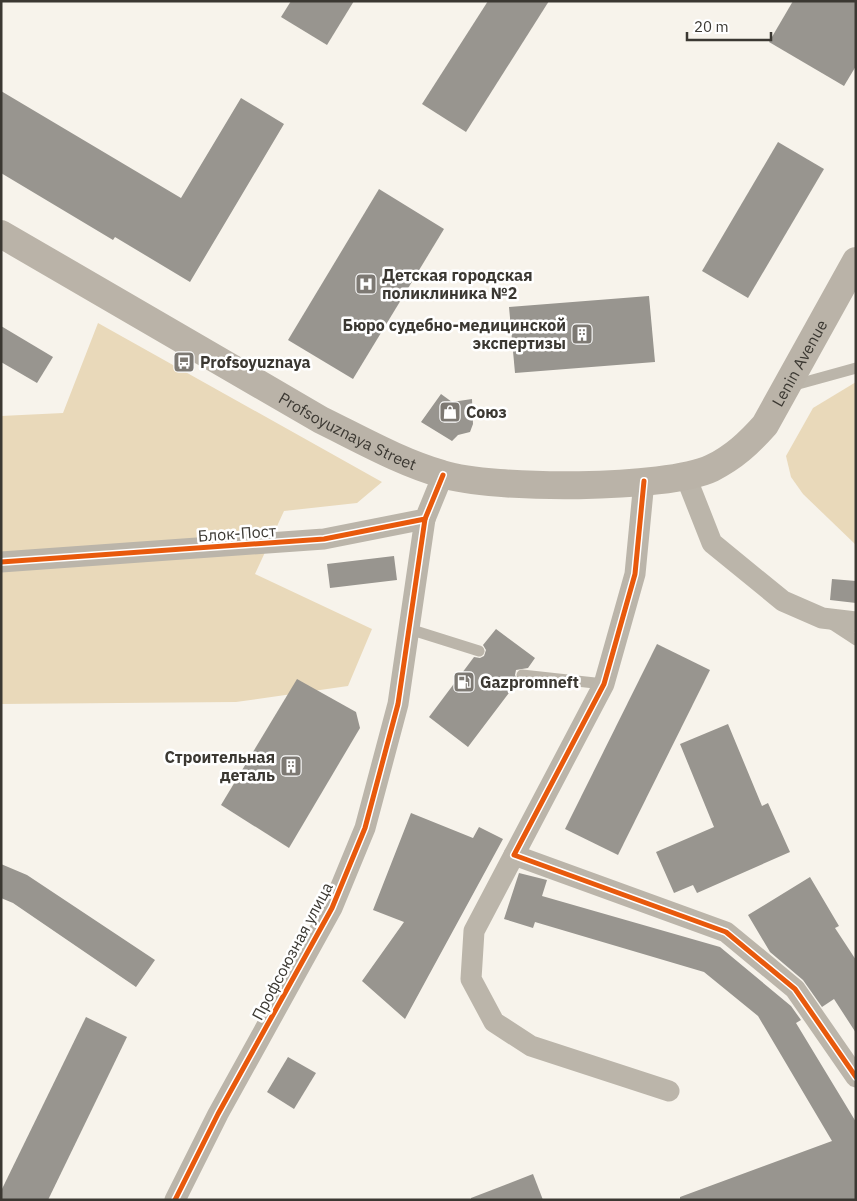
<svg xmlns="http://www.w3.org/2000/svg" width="857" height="1201" viewBox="0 0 857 1201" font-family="'IBM Plex Sans',sans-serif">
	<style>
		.green { fill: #e9d9ba }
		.building { fill: #98958f }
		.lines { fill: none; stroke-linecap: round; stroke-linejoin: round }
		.lane { stroke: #bbb5aa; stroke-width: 11 }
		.street { stroke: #bbb5aa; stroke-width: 21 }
		.secondary { stroke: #bab3a8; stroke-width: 28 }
		.cycleway-casing { stroke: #fff; stroke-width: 8 }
		.cycleway { stroke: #e8590c; stroke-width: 5 }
		.labels { text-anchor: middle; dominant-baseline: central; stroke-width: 5; stroke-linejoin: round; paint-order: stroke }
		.poi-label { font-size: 16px; font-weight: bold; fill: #3b3832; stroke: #fff; text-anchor: start }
		.street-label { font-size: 16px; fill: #3b3832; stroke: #fff }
	</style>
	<rect width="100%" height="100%" fill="#f7f3eb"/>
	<g class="green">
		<path d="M98,323L382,482L357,503L284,511L255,574L372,629L348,686L236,702L1,704V416L63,413Z"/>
		<path d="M856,382V545L803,494L791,477L786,456L813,408Z"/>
	</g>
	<g class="building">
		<path d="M291,1H354L327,45L281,17Z"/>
		<path d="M488,1H549L466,132L422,104Z"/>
		<path d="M793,1H856V66L844,86L769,42Z"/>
		<path d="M1,91L181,198L241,98L284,124L190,282L115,237L113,240L1,173Z"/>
		<path d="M778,142L824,169L748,298L702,271Z"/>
		<path d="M379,189L444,229L353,379L288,340Z"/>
		<path d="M649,296L655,362L515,373L509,307Z"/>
		<path d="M1,326L53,357L37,383L1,362Z"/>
		<path d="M441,394L452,402L472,399L473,424L470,432L458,435L452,441L421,422Z"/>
		<path d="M394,556L397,580L330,588L327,564Z"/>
		<path d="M832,579L856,581V603L830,600Z"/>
		<path d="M496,629L535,658L528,668L516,670L515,675L518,681L468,747L429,717L474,657L480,658L484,656L486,650L483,645Z"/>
		<path d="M657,644L710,670L618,855L565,829Z"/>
		<path d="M297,679L356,712L360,728L289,848L221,805Z"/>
		<path d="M728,724L762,806L768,803L790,852L697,893L693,885L674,893L656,852L714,827L680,744Z"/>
		<path d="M411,813L473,838L479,827L503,839L405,1019L362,981L404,922L373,910Z"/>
		<path d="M1,864L27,875L155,960L136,987L13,903L1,898Z"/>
		<path d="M519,873L547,880L542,896L720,947L791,1006L801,1020L796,1023L856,1122V1200H680V1197L832,1141L758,1016L704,972L535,922L533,928L504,919Z"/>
		<path d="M810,877L839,926L835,928L856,960V1033L834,999L822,1007L803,980L770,952L748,915Z"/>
		<path d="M86,1017L127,1037L48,1200H1V1191Z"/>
		<path d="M288,1057L316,1073L294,1109L267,1092Z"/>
		<path d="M533,1174L543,1200H471V1198Z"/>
	</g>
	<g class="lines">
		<g class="lane">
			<path d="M791,386L856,368"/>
			<path d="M830,623L856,640"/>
			<path d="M409,629L479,651"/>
			<path d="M522,675L604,684"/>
		</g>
		<g class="street">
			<path d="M686,477L712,543L783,601L822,618L856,622"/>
			<path d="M644,481L635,574L604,684L514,855L726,932L795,989L856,1077"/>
			<path d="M1,562L324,539L425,519L443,475"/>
			<path d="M514,855L474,931L471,979L494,1022L531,1046L669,1091"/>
			<path d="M175,1200L218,1114L332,908L365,828L398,704L425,519"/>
		</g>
		<path class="secondary" id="s1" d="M1,234L321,420C360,439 400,462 442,474C493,490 666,490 712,468C734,457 749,443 765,425L856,261"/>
		<g class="cycleway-casing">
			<g id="cycleway">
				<path d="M644,481L635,574L604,684L514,855L726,932L795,989L856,1077"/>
				<path d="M1,562L324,539L425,519L443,475"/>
				<path d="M175,1200L218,1114L332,908L365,828L398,704L425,519"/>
			</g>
		</g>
		<use href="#cycleway" class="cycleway"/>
	</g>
	<defs>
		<g id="hospital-square" transform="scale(1.125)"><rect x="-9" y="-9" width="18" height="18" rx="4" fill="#7d7973" stroke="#fff"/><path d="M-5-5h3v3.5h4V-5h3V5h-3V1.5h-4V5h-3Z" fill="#fff"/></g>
		<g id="building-square" transform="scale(1.125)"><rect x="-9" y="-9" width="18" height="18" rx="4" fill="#7d7973" stroke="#fff"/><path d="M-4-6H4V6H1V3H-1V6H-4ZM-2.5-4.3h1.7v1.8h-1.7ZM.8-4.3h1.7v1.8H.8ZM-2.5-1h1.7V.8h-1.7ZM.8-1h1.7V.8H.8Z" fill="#fff"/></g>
		<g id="bus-square" transform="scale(1.125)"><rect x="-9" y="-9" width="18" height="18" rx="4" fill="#7d7973" stroke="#fff"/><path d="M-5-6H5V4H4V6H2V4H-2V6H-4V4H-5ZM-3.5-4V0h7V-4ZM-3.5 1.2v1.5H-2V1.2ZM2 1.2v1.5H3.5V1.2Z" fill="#fff"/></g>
		<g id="shop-square" transform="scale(1.125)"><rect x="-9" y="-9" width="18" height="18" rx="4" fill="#7d7973" stroke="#fff"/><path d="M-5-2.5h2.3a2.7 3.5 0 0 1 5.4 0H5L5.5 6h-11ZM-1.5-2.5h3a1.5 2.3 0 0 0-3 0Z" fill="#fff"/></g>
		<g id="fuel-square" transform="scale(1.125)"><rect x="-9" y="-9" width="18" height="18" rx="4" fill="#7d7973" stroke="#fff"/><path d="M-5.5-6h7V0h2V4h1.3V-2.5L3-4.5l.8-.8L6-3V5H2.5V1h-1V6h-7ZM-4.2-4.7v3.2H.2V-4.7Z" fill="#fff"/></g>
	</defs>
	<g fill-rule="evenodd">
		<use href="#hospital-square" x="366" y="284"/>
		<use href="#building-square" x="582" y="334"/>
		<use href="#bus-square" x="184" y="362"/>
		<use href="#shop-square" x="450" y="412"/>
		<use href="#fuel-square" x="464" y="682"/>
		<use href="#building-square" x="291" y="766"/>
	</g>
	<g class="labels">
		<g class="poi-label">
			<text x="382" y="275">Детская городская<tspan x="382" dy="18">поликлиника №2</tspan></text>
			<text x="566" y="325" text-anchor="end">Бюро судебно-медицинской<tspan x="566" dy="18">экспертизы</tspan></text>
			<text x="200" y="362">Profsoyuznaya</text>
			<text x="466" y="412">Союз</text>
			<text x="480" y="682">Gazpromneft</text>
			<text x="275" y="757" text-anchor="end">Строительная<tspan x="275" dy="18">деталь</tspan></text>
		</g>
		<g class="street-label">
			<text stroke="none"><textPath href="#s1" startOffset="915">Lenin Avenue</textPath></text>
			<text stroke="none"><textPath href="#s1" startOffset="399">Profsoyuznaya Street</textPath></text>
			<text transform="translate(237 533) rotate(-4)">Блок-Пост</text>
			<text transform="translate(292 951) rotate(-62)">Профсоюзная улица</text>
		</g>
	</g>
	<rect width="857" height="1201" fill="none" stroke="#3b3832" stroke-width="5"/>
	<path d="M687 32v8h84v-8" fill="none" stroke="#3b3832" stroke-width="2.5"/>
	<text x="694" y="32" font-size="15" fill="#3b3832" stroke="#ffffff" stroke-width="4" paint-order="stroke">20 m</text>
</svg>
